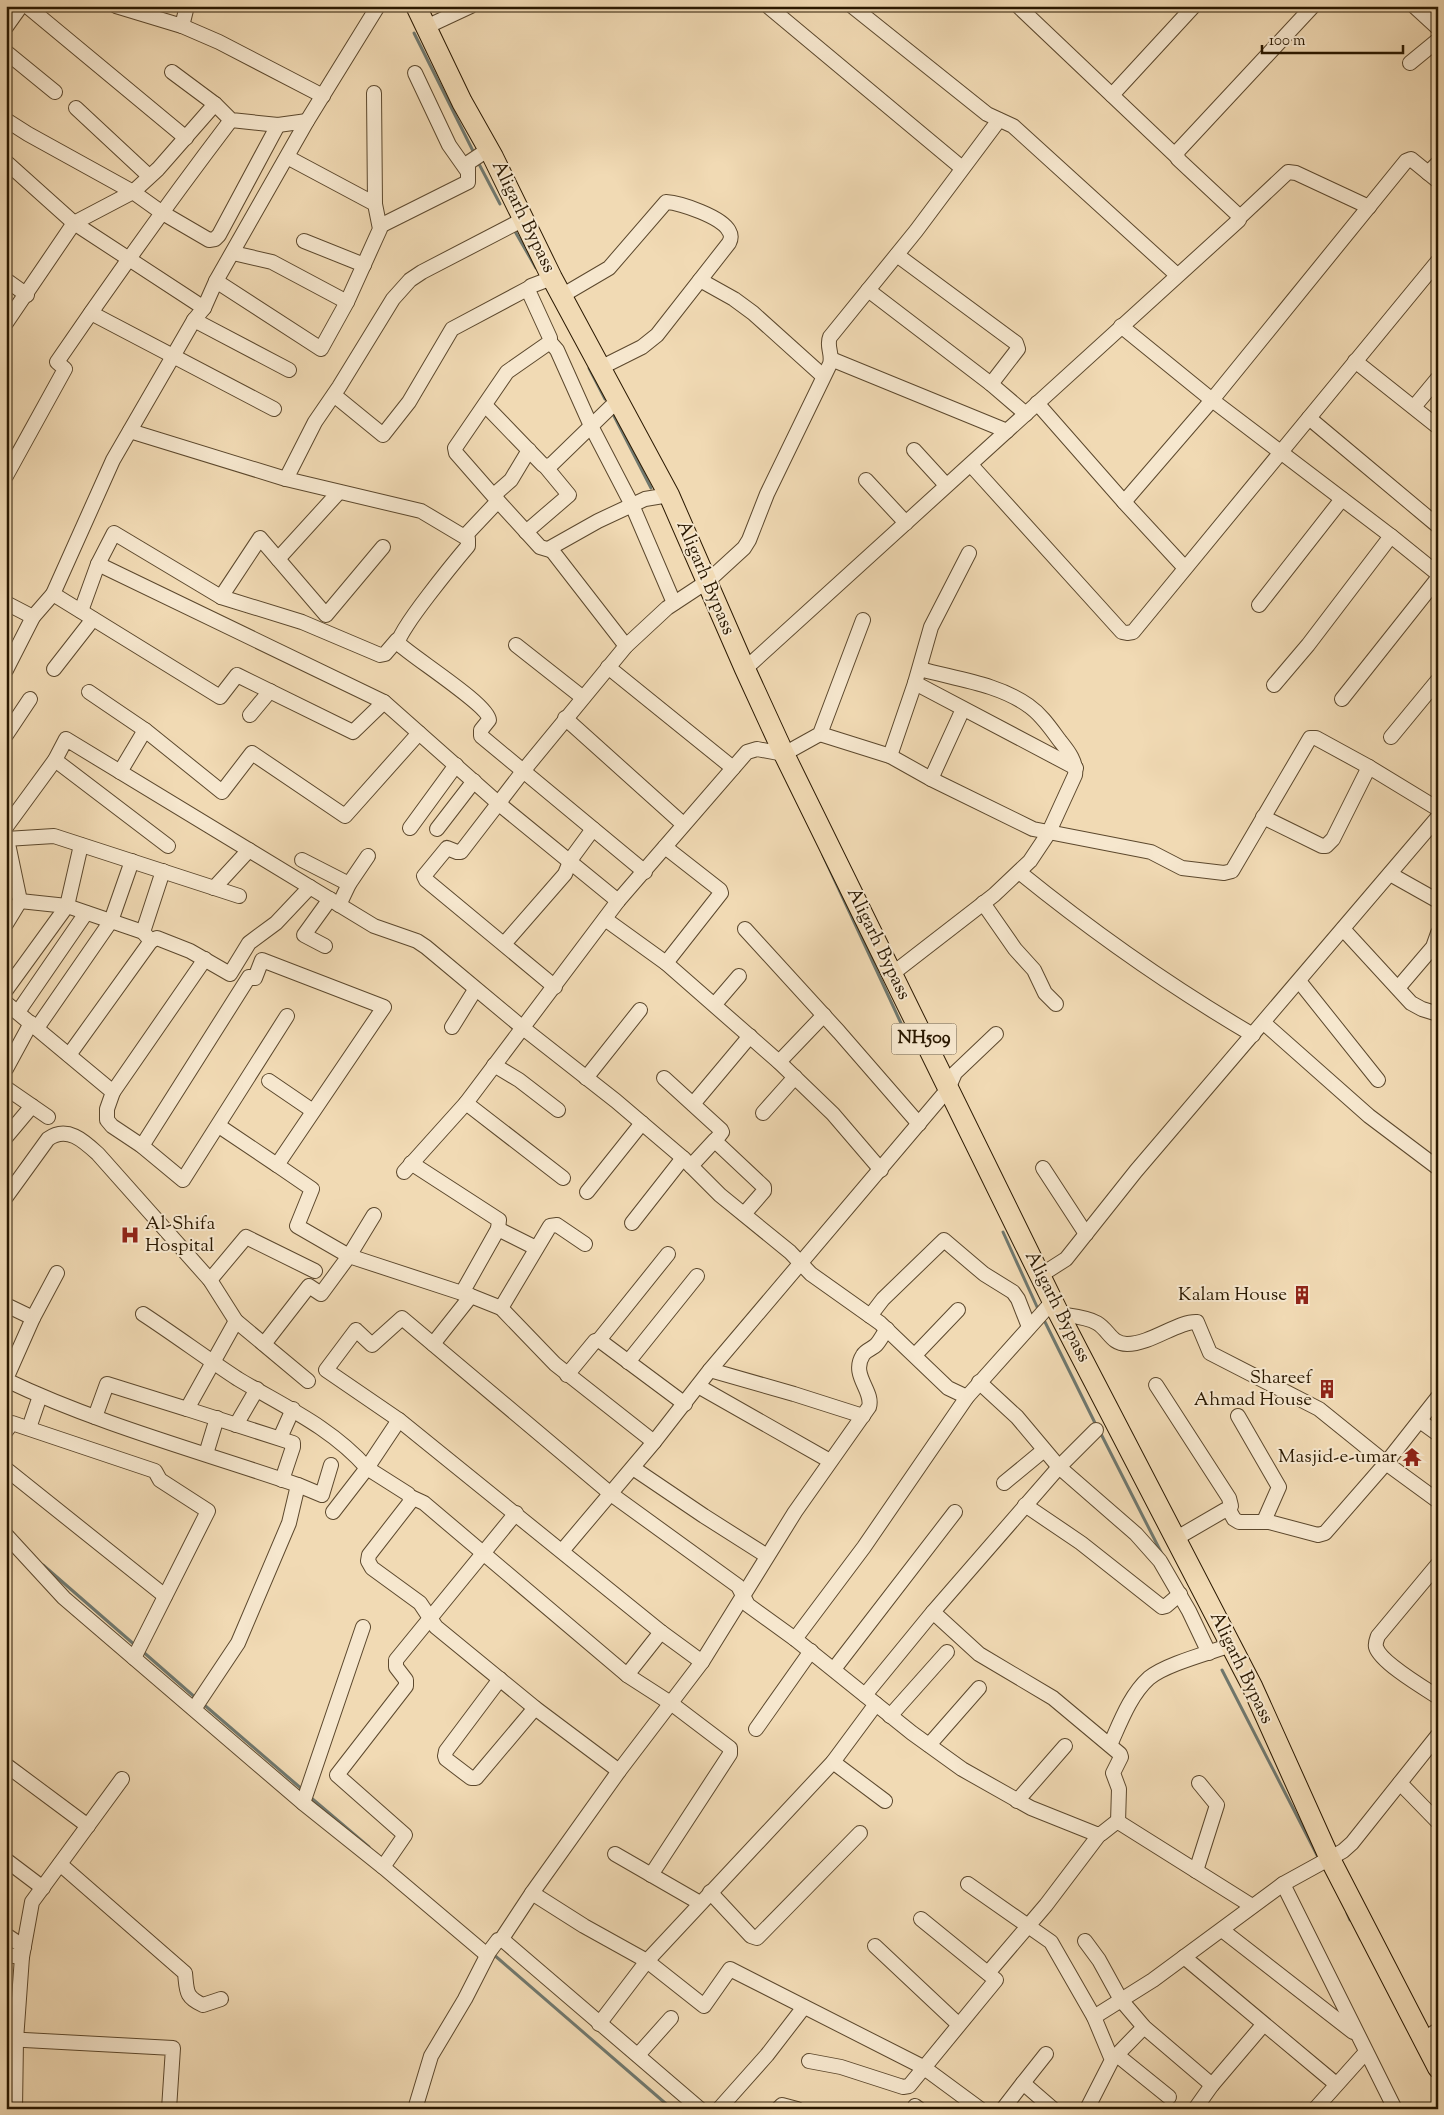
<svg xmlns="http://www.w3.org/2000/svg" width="1444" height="2115" viewBox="0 0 1444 2115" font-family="'Sorts Mill Goudy',serif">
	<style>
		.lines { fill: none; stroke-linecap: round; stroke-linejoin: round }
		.stream { stroke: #70786e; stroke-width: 3 }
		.minor-casing { stroke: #5c482d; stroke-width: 16 }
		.highway-casing { stroke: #2a1800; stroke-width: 22 }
		.minor { stroke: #f6e7ce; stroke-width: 14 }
		.highway { stroke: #f1dab4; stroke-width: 20 }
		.labels { text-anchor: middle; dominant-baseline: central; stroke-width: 4; stroke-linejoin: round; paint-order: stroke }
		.shield { fill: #f6e7ce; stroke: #67563e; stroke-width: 1 }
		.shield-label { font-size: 18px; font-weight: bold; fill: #2a1800 }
		.street-label { font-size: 19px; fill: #2a1800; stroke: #f6e7ce }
		.poi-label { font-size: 19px; fill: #2a1800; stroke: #f6e7ce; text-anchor: end }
	</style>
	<rect width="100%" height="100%" fill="#f1dab4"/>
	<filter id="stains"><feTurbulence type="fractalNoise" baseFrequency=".004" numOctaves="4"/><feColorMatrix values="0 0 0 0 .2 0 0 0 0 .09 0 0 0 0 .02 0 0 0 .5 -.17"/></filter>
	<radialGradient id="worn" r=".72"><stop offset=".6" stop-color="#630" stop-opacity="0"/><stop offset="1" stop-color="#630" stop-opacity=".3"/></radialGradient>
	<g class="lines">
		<g class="stream">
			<path d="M414,33L473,151"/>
			<path d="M479,164L500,204"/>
			<path d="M513,228L536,268"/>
			<path d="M589,368L605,399"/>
			<path d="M612,412L651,488"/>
			<path d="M823,855L906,1034"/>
			<path d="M1003,1232L1038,1309"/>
			<path d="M1045,1322L1097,1427"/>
			<path d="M1100,1432L1163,1556"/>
			<path d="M43,1565L136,1646"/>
			<path d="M141,1650L197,1699"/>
			<path d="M1222,1670L1319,1859"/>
			<path d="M202,1703L303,1790"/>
			<path d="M309,1796L369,1847"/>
			<path d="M1347,1913L1350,1920"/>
			<path d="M493,1954L672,2109"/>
		</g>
		<g class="minor-casing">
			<g id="minor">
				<path d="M27,6L186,138"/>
				<path d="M116,6L182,26L187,6"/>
				<path d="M852,6L987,114L1013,126L1177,275"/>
				<path d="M1018,6L1176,156"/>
				<path d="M1414,6L1438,28"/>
				<path d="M769,7L962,168"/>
				<path d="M182,26L219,42L323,96"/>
				<path d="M6,27L21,6"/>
				<path d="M426,27L471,6"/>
				<path d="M6,52L55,92"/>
				<path d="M1410,63L1438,40"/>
				<path d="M172,72L215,104L231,120L278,125L307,121"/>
				<path d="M415,73L449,145L468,172"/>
				<path d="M374,93L375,204"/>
				<path d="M1112,95L1194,6"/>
				<path d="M76,108L149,176"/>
				<path d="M6,120L28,134L133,192L161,212L209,240L215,239L219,235L278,125"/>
				<path d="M6,162L74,223L204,308"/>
				<path d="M1428,173L1438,163"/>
				<path d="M1239,218L1288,172L1296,173L1369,207"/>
				<path d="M380,226L468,182V163L489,149"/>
				<path d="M304,241L364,265"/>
				<path d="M233,253L272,262L347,302"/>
				<path d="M897,255L1016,343L1018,349L991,384"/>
				<path d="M6,280L27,295"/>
				<path d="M700,280L734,299L753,313L823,376"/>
				<path d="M216,281L321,349L347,302L380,229L375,204L287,157"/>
				<path d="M868,290L991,384L1026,414"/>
				<path d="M563,295L609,268L666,202C681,203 722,217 729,231C732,236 731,239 729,243L657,335L642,347L600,368"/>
				<path d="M91,313L274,409"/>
				<path d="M194,320L289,370"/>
				<path d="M6,323L74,223L133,192L158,169L215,104"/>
				<path d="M1121,326L1212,400L1391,536L1438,574"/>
				<path d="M550,342L557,350L591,426L632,505L674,603"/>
				<path d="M831,359L1007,431"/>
				<path d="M1355,361L1438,427"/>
				<path d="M334,395L383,435L409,402L452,329L529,288"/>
				<path d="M1037,403L1124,502L1185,568"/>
				<path d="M485,405L543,465L550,466L619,399"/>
				<path d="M1414,407L1438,378"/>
				<path d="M1309,418L1438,526"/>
				<path d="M130,431L286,479L421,511L468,539V546C457,559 397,632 398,643C412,657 489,705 489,720L481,730V736L645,872"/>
				<path d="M914,450L946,485"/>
				<path d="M971,465L1122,632L1127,633L1133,632L1438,261"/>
				<path d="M6,476L65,369L57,362C113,280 171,199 231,120"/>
				<path d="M286,479L315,422L339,387L393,299L410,280L422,272L524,219"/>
				<path d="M866,480L906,523"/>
				<path d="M494,495L511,480L529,450"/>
				<path d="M498,501L540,547L550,550"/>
				<path d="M1124,502L1212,400L1406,161L1411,159L1438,181"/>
				<path d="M526,532L569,495L545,466"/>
				<path d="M465,536L498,501L456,453L455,448L507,372L550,342V338L528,290L531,286L552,278"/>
				<path d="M278,559L339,492"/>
				<path d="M98,564L384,702L498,803L618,901"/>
				<path d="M53,594L220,697L237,675L353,732L384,702"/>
				<path d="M221,597L260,538L326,615L383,547"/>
				<path d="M6,603L33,617"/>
				<path d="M1259,605L1342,499"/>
				<path d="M81,611L98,564L114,533L221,597L302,622L380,655L385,654L397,640"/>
				<path d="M516,645L582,697"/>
				<path d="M626,646L550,548L598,521L645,499L669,495"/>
				<path d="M608,667L733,768"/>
				<path d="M54,669L93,619"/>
				<path d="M745,669L1239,220L1238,215L1178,159L1177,152L1313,6"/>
				<path d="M6,670L33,617L53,594L113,460L194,320L204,308L216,281L307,121L378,6"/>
				<path d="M915,683L1076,768"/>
				<path d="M1274,685L1308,645L1391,536"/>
				<path d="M89,692L145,730"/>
				<path d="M1342,699L1438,578"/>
				<path d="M250,715L270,691"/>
				<path d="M565,718L683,824"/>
				<path d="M820,734L890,756L931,779L1033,829L1151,852L1182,868L1224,873L1232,871L1310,738H1316L1369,767L1438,809"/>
				<path d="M6,735L30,699"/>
				<path d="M1391,737L1438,680"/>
				<path d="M890,756L915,683L931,627L969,553"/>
				<path d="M55,760L168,846"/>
				<path d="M120,772L145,730L222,792L252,753L345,816L419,733"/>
				<path d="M931,779L963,709"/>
				<path d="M1263,817L1322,846H1326L1333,839L1369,767"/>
				<path d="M6,827L55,760L66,739L374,926L417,941L426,947L523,1028L616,1101L683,1158L720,1195L790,1252L811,1274L880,1323L948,1388L967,1397"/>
				<path d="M410,828L456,765"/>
				<path d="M437,829L474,781"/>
				<path d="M6,839L54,836L239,896"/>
				<path d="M665,847L720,890L721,893L666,963"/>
				<path d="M302,860L349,884"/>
				<path d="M1019,872C1093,932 1171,987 1253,1035"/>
				<path d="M1390,874L1438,901"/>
				<path d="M214,888L249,850"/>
				<path d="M20,901L67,906L143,932L151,941L157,938L190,951L230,974L249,943L276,923L310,887"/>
				<path d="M983,903L1015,949L1034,970L1045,993L1056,1004"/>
				<path d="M339,905L349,884L368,856"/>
				<path d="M605,919L666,963L779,1062L833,1114L881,1170"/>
				<path d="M6,924L20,901L7,839"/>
				<path d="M745,929L839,1032L919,1124"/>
				<path d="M1343,929L1411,1003L1422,1009L1438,1014"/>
				<path d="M143,932L163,871"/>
				<path d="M504,944L565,874L571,859L593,829"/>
				<path d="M325,946L304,935L330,899"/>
				<path d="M892,974L994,895L1030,861L1048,834L1075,775C1077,762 1068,751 1060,741C1051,729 1042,715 1029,706C999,684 956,679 920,669"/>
				<path d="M1299,981L1378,1080"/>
				<path d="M555,987L426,880L424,876L447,848L457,852H461L524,770L626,646L667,608L708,581L744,548L749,540L767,494L830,364C833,354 826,346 830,337L916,231L999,120"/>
				<path d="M1398,988L1433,947L1438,933"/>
				<path d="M6,990L67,906L81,845"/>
				<path d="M6,1003L113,1092L107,1109V1120L112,1126L142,1146L183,1180L287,1016"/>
				<path d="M715,1004L739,976"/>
				<path d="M18,1012L86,913"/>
				<path d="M1264,1023L1369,1116L1438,1168"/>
				<path d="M452,1027L475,990"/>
				<path d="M37,1028L111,921L132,861"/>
				<path d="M69,1055L151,941"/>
				<path d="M779,1062L824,1015"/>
				<path d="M494,1065L519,1080L558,1110"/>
				<path d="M6,1069L31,1023"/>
				<path d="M586,1078L640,1010"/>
				<path d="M664,1078L721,1130L722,1132L715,1141L764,1187V1191L744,1214"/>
				<path d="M269,1081L313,1111"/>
				<path d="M6,1088L48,1117"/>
				<path d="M113,1092L205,959"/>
				<path d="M466,1103L563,1178"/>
				<path d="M693,1104L750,1036"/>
				<path d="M763,1113L795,1077"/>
				<path d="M219,1126L277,1165"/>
				<path d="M6,1137L32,1106"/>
				<path d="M142,1146L249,977L255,978L262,960L384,1007L277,1165L312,1189L297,1226L349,1256L471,1296L501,1308L555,1364L654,1442"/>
				<path d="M411,1163L499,1220L498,1229L462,1293"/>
				<path d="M691,1166L715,1140"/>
				<path d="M1043,1168L1086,1234"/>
				<path d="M404,1172L466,1103L618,901L747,752L757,749L784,754L820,734L863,620"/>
				<path d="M587,1192L642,1123"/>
				<path d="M6,1197L48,1139C67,1125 84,1141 98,1154L210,1280L236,1321L308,1381"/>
				<path d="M632,1223L683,1158"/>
				<path d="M498,1229L536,1248"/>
				<path d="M1041,1275L1066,1259L1136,1171L1438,817"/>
				<path d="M210,1280L246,1237L315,1271"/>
				<path d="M6,1305L33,1318L57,1273"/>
				<path d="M501,1308L550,1226L557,1225L585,1244"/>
				<path d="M143,1314C175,1335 206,1358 238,1379C283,1406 331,1427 367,1468L333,1512"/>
				<path d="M1059,1314C1071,1316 1087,1317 1097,1323C1109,1330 1111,1344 1127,1344C1151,1344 1178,1321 1197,1322L1210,1353L1319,1409L1386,1463L1438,1501"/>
				<path d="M870,1316L883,1299L944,1240L984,1274L1013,1292L1018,1299L1029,1327"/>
				<path d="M599,1340L668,1254"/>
				<path d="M264,1344L309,1286L321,1294L349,1256L374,1215"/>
				<path d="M433,1344L471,1296"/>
				<path d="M915,1355L958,1310"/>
				<path d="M628,1362L697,1276"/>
				<path d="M710,1370L794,1394L863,1416"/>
				<path d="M567,1375L595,1341L599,1340L685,1404"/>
				<path d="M6,1379L33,1318"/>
				<path d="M6,1380C98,1424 202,1452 298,1485"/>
				<path d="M979,1382L1017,1417L1059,1467L1136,1534L1160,1561L1189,1611L1209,1653"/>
				<path d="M1156,1385L1229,1498L1231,1506L1229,1510"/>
				<path d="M698,1386L830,1461"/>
				<path d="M187,1409L293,1443V1447L282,1480"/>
				<path d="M1238,1416L1279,1487L1264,1521"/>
				<path d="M95,1417L107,1384L187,1409L236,1321"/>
				<path d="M399,1420L367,1468L408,1494L411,1501L369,1555L368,1561L372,1568L420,1603L436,1627L535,1708L619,1771"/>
				<path d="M1420,1421L1438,1434"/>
				<path d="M236,1425L257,1389"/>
				<path d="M29,1428L40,1396"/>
				<path d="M1096,1430L1059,1467L933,1612L979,1654L1053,1698L1120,1754L1121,1757L1113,1773L1119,1789L1118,1822"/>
				<path d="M6,1431L12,1423L155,1471L160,1480L208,1511L134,1658"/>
				<path d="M280,1438L293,1409"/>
				<path d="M206,1454L217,1418"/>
				<path d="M633,1468L704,1516L767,1556"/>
				<path d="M6,1469L165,1596"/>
				<path d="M1004,1483L1044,1450"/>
				<path d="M411,1497L424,1503L627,1675L672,1704L730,1748V1754L651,1875"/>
				<path d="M1025,1505L1081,1543L1162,1607L1166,1606L1180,1594"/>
				<path d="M6,1535L64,1598L303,1803L383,1867L487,1955"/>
				<path d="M1175,1539L1225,1510H1229L1234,1519L1239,1522H1269L1318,1535L1325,1533L1386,1463L1438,1397"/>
				<path d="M562,1551L654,1442L710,1370L948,1089L955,1073L996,1034"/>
				<path d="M1438,1564L1378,1636C1377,1639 1375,1643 1376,1647C1380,1662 1424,1688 1438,1697"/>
				<path d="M795,1639L864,1547L967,1397L1053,1301"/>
				<path d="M702,1662L661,1632L399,1420L326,1370L356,1330L372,1345L402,1318L611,1494L738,1586L748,1605L795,1639L912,1733L962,1769L1031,1808L1096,1834H1101L1115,1823H1120L1252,1906"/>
				<path d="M834,1669L955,1512"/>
				<path d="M627,1675L661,1632"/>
				<path d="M500,1679L446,1751L445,1756L446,1759L471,1778H476L535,1708"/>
				<path d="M865,1695L933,1612"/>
				<path d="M194,1709L238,1643L289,1523L298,1485L322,1495L331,1465"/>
				<path d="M890,1716L947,1652"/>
				<path d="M756,1729L811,1651"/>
				<path d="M929,1745L979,1688"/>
				<path d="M1110,1745C1120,1723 1130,1695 1149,1678C1166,1664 1209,1653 1231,1645"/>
				<path d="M833,1762L885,1801"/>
				<path d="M6,1765L88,1826"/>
				<path d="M1400,1783L1438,1822"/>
				<path d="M1017,1801L1065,1746"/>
				<path d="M303,1803L363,1627"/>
				<path d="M615,1854L700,1903"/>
				<path d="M6,1860L43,1888"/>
				<path d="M60,1864L185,1973C187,1991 185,1997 203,2005L221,1999"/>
				<path d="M383,1867L405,1835L337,1775L406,1686V1680L396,1667V1660L516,1513"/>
				<path d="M1196,1871L1217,1805L1199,1783"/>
				<path d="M968,1884L1051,1942L1094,2017L1112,2060L1087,2109"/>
				<path d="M1283,1884L1395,2109"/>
				<path d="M710,1892L751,1936L757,1938L860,1833"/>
				<path d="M532,1893L584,1926L647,1961L704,2006L730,1969L923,2067L980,2109"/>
				<path d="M1222,1930L1353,2032"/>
				<path d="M6,1935L24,1947"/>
				<path d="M501,1940L532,1893L619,1771L702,1662L795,1512L869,1407C874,1391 850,1375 863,1355C866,1350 872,1349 876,1345C880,1341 883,1334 887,1329"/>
				<path d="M1085,1941L1099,1960L1121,2000L1144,2027L1212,2085"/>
				<path d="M875,1946L958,2024"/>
				<path d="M6,1955L22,1957"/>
				<path d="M1184,1957L1336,2084"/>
				<path d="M988,1973L1046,1905L1099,1835"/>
				<path d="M1094,2017L1153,1980L1283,1884L1343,1851L1352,1843L1438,1735"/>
				<path d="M599,2024L647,1961L833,1762L876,1704"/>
				<path d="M6,2039L173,2048L169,2109"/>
				<path d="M1423,2040L1438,2030"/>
				<path d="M638,2055L671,2018"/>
				<path d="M1117,2055L1169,2097"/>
				<path d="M1112,2060L1144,2027"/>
				<path d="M809,2061L841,2067L903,2087L909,2086L996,1980L921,1919"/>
				<path d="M1023,2083L1046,2054"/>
				<path d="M915,2106L919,2109"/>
				<path d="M15,2109L16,2040L22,1957L32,1902L122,1779"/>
				<path d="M415,2109L431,2056L465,1999L489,1952L498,1940L504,1941L700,2109"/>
				<path d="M719,2109L767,2055L804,2007"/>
				<path d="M778,2109L782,2105L797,2109"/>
				<path d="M1003,2109L1023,2083L1053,2109"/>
				<path d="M1195,2109L1212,2085L1263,2025"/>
				<path d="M1315,2109L1366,2052"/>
			</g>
		</g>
		<g class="highway-casing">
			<path id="highway" d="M416,6L462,102L493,157L552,278L669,495L745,669L784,754L1059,1314L1252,1686L1329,1857L1438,2068"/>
		</g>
		<use href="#minor" class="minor"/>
		<use href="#highway" class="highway"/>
	</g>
	<defs>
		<g id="hospital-bare" transform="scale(1.5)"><path d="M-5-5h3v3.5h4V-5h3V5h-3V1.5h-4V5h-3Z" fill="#8f2418" stroke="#f6e7ce" stroke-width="2.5" paint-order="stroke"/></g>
		<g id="building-bare" transform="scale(1.5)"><path d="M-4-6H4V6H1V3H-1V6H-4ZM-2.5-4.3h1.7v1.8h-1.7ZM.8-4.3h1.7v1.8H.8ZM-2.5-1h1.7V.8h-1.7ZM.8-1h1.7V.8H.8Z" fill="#8f2418" stroke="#f6e7ce" stroke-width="2.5" paint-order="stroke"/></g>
		<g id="temple-bare" transform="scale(1.5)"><path d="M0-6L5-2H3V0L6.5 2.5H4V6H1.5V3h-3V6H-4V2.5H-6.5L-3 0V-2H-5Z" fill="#8f2418" stroke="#f6e7ce" stroke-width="2.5" paint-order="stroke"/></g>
	</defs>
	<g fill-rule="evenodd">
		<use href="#hospital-bare" x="130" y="1235"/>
		<use href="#building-bare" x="1302" y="1295"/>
		<use href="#building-bare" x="1327" y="1389"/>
		<use href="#temple-bare" x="1412" y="1457"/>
	</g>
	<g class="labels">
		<rect class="shield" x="891.5" y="1023.5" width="65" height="31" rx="4"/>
		<g class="shield-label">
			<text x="924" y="1039">NH509</text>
		</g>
		<g class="street-label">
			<text transform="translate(523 217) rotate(64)">Aligarh Bypass</text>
			<text transform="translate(705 578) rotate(67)">Aligarh Bypass</text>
			<text transform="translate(878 944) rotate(64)">Aligarh Bypass</text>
			<text transform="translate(1057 1307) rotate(63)">Aligarh Bypass</text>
			<text transform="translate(1241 1668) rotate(64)">Aligarh Bypass</text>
		</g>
		<g class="poi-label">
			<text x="145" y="1224" text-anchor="start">Al-Shifa<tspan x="145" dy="22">Hospital</tspan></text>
			<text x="1287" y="1295">Kalam House</text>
			<text x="1312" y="1378">Shareef<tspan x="1312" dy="22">Ahmad House</tspan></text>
			<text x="1397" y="1457">Masjid-e-umar</text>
		</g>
	</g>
	<rect width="1444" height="2115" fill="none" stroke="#f1dab4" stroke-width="25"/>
	<rect x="8" y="8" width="1429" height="2100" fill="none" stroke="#2a1800" stroke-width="2.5"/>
	<rect x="12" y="12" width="1419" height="2090" fill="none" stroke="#2a1800"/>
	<path d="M1262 45v8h141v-8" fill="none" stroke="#2a1800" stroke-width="2.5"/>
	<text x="1269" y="45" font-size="15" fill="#2a1800" stroke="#f6e7ce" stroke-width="4" paint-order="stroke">100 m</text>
	<rect width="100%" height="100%" filter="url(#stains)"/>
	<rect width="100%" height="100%" fill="url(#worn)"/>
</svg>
